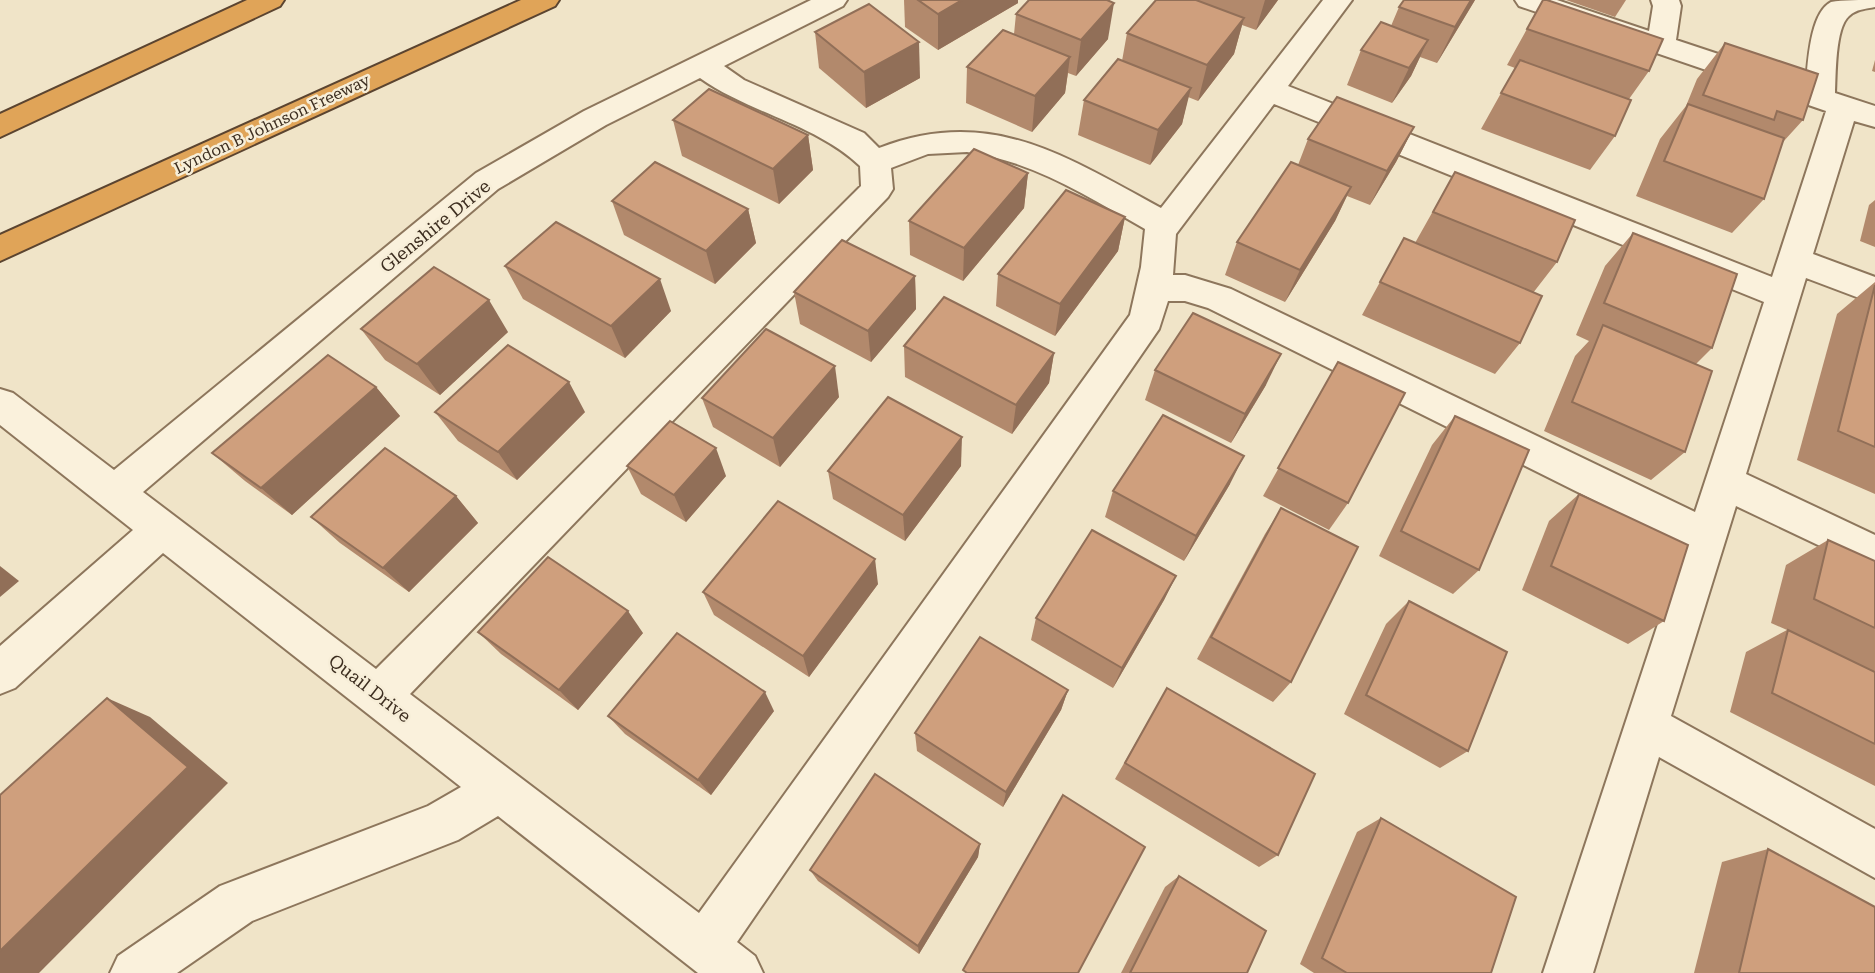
<svg xmlns="http://www.w3.org/2000/svg" width="1875" height="973" viewBox="0 0 1875 973" font-family="'Roboto Serif',serif">
	<style>
		.lines { fill: none; stroke-linecap: round; stroke-linejoin: round }
		.minor-casing { stroke: #8d765c; stroke-width: 4 }
		.highway-casing { stroke: #5b4430; stroke-width: 4 }
		.minor { fill: #faf1dc; fill-rule: evenodd }
		.highway { fill: #e0a458; fill-rule: evenodd }
		.wall { fill: #b2896c }
		.shaded-wall { fill: #916f58 }
		.building { fill: #cf9f7d; stroke: #916f58; stroke-width: 2 }
		.labels { text-anchor: middle; dominant-baseline: central; stroke-width: 5; stroke-linejoin: round; paint-order: stroke }
		.far-street-label { font-size: 16px; fill: #3d2e20; stroke: #f7eed8 }
		.street-label { font-size: 18px; fill: #3d2e20; stroke: #f7eed8 }
	</style>
	<rect width="100%" height="100%" fill="#f0e4c8"/>
	<g class="lines">
		<g class="minor-casing">
			<path id="minor" d="M811,0H847L843,6L724,66L744,80L864,133L879,148C990,105 1065,156 1161,208L1323,0H1352L1288,86L1772,277L1826,111L1519,6L1515,0H1557L1649,31L1653,6L1651,0H1679L1681,6L1676,40L1806,83C1808,62 1810,13 1831,2C1842,0 1863,0 1875,0V7C1866,9 1856,9 1849,16C1835,28 1836,75 1835,93L1875,106V127L1854,121L1813,254L1875,277V304L1806,278L1746,474L1875,535V572L1736,506L1671,716L1875,829V878L1659,757L1593,973H1543L1684,545L1208,308L1185,301H1168L1159,329L737,942L755,956L763,973H698L498,816L458,840L252,921L177,973H110L118,956L220,886L428,806L461,787L163,553L15,688L0,694V646L133,530L0,425V389L13,393L114,470L476,173L584,111ZM700,78C749,113 816,124 860,166L861,186L376,669L143,492L498,189L606,125ZM1274,104L1764,302L1695,512L1231,289L1185,275H1173L1176,234ZM967,152C1033,161 1087,196 1145,229L1141,267L1130,315L699,913L410,694L888,197L893,189L891,168L928,154Z"/>
		</g>
		<g class="highway-casing">
			<g id="highway">
				<path d="M247,0H284L280,6L0,137V114Z"/>
				<path d="M521,0H559L555,6L0,261V235Z"/>
			</g>
		</g>
		<use href="#minor" class="minor"/>
		<use href="#highway" class="highway"/>
	</g>
	<g class="wall">
		<path d="M904,0H1018V3L938,50L905,27Z"/>
		<path d="M1156,0H1278L1256,30L1242,25L1234,54L1198,101L1188,97L1182,124L1150,165L1078,135L1084,100L1122,61L1127,33Z"/>
		<path d="M1475,0L1437,63L1420,57L1411,76L1392,103L1347,85L1361,50L1391,26L1399,7Z"/>
		<path d="M1543,0L1649,71L1629,99L1615,136L1590,170L1481,129L1515,68L1507,65Z"/>
		<path d="M1566,0H1626L1615,17Z"/>
		<path d="M1016,14L1108,39L1076,76L1068,73L1065,93L1032,132L966,103L967,67L1014,34Z"/>
		<path d="M815,32L920,78L866,108L819,68Z"/>
		<path d="M1725,43L1803,120L1783,142L1764,199L1732,233L1636,196L1660,139L1686,106L1697,79Z"/>
		<path d="M1875,60V72L1872,71Z"/>
		<path d="M673,120L808,135L813,170L779,204L682,156Z"/>
		<path d="M1414,127L1396,162L1370,205L1347,196L1335,221L1285,302L1225,275L1237,242L1298,165L1308,139Z"/>
		<path d="M1455,172L1557,262L1533,293L1520,343L1495,374L1362,315L1404,238L1415,243Z"/>
		<path d="M1028,173L1024,208L963,281L910,255L909,221Z"/>
		<path d="M1875,200V247L1860,241L1869,205Z"/>
		<path d="M612,201L748,209L756,243L715,284L624,235Z"/>
		<path d="M1125,217L1118,251L1055,336L996,306L998,274Z"/>
		<path d="M1633,233L1712,348L1696,364L1685,452L1651,480L1544,431L1575,356L1589,341L1576,335L1605,266Z"/>
		<path d="M505,266L671,311L625,358L523,299Z"/>
		<path d="M915,276L916,309L871,362L800,324L794,292Z"/>
		<path d="M1875,282V494L1797,460L1837,314Z"/>
		<path d="M361,329L508,332L440,395L385,360Z"/>
		<path d="M904,346L1054,353L1049,383L1012,434L905,377Z"/>
		<path d="M1338,362L1348,503L1329,530L1263,496Z"/>
		<path d="M1155,370L1266,385L1231,443L1145,400Z"/>
		<path d="M376,387L400,416L292,515L245,481L212,453Z"/>
		<path d="M839,397L780,467L713,427L702,398Z"/>
		<path d="M435,412H585L517,480L458,441Z"/>
		<path d="M1455,416L1479,570L1453,594L1379,556L1432,445Z"/>
		<path d="M627,466L726,476L686,522L641,494Z"/>
		<path d="M961,466L905,541L833,499L828,471Z"/>
		<path d="M1230,484L1184,561L1105,517L1113,491Z"/>
		<path d="M1579,494L1664,621L1628,644L1522,590L1549,521Z"/>
		<path d="M456,496L478,523L409,592L340,543L311,517Z"/>
		<path d="M1281,508L1291,682L1273,702L1197,659L1265,534Z"/>
		<path d="M1828,540L1875,561V786L1730,712L1746,652L1787,630L1771,623L1786,565Z"/>
		<path d="M1176,576L1164,600L1113,688L1031,640L1036,618Z"/>
		<path d="M878,584L809,677L714,615L703,592Z"/>
		<path d="M1409,601L1468,751L1440,768L1344,714L1386,624Z"/>
		<path d="M478,632L643,633L578,710L501,654Z"/>
		<path d="M1167,688L1278,855L1259,867L1115,779Z"/>
		<path d="M1068,690L1061,710L1003,807L917,751L915,733Z"/>
		<path d="M774,711L711,795L625,734L608,716Z"/>
		<path d="M1381,818L1491,973H1314L1300,964L1357,832Z"/>
		<path d="M980,844L978,857L919,954L818,881L810,870Z"/>
		<path d="M1768,849L1875,973H1694L1722,862Z"/>
		<path d="M1179,876L1247,973H1121L1165,887Z"/>
	</g>
	<g class="shaded-wall">
		<path d="M962,0H1018V3L938,50V14Z"/>
		<path d="M1265,0H1278L1256,30Z"/>
		<path d="M1471,0H1475L1437,63L1455,27Z"/>
		<path d="M1114,3L1108,39L1076,76L1081,40Z"/>
		<path d="M1244,18L1234,54L1198,101L1207,65Z"/>
		<path d="M1428,40L1411,76L1392,103L1409,68Z"/>
		<path d="M919,42L920,78L866,108L864,72Z"/>
		<path d="M1070,57L1065,93L1032,132L1035,96Z"/>
		<path d="M1191,88L1182,124L1150,165L1158,130Z"/>
		<path d="M1414,127L1396,162L1370,205L1387,171Z"/>
		<path d="M808,135L813,170L779,204L773,169Z"/>
		<path d="M1028,173L1024,208L963,281L964,248Z"/>
		<path d="M1351,187L1335,221L1285,302L1300,270Z"/>
		<path d="M748,209L756,243L715,284L706,251Z"/>
		<path d="M1125,217L1118,251L1055,336L1060,304Z"/>
		<path d="M915,276L916,309L871,362L868,331Z"/>
		<path d="M660,279L671,311L625,358L611,326Z"/>
		<path d="M489,300L508,332L440,395L417,364Z"/>
		<path d="M1054,353L1049,383L1012,434L1016,405Z"/>
		<path d="M1281,354L1266,385L1231,443L1245,414Z"/>
		<path d="M835,366L839,397L780,467L773,438Z"/>
		<path d="M569,382L585,412L517,480L498,452Z"/>
		<path d="M376,387L400,416L292,515L261,488Z"/>
		<path d="M962,437L961,466L905,541L903,515Z"/>
		<path d="M716,448L726,476L686,522L674,495Z"/>
		<path d="M1244,456L1230,484L1184,561L1196,536Z"/>
		<path d="M456,496L478,523L409,592L383,568Z"/>
		<path d="M875,559L878,584L809,677L803,656Z"/>
		<path d="M0,566L19,581L0,597Z"/>
		<path d="M1176,576L1164,600L1113,688L1122,668Z"/>
		<path d="M628,611L643,633L578,710L559,690Z"/>
		<path d="M1068,690L1061,710L1003,807L1006,792Z"/>
		<path d="M765,692L774,711L711,795L698,780Z"/>
		<path d="M107,698L150,717L228,783L39,973H0V951Z"/>
		<path d="M980,844L978,857L919,954L918,946Z"/>
	</g>
	<g class="building">
		<path d="M918,0H962L938,14Z"/>
		<path d="M1029,0H1107L1114,3L1081,40L1016,14Z"/>
		<path d="M1156,0H1196L1244,18L1207,65L1127,33Z"/>
		<path d="M1404,0H1471L1455,27L1399,7Z"/>
		<path d="M1543,0H1547L1663,39L1649,71L1527,29Z"/>
		<path d="M869,4L919,42L864,72L815,32Z"/>
		<path d="M1381,22L1428,40L1409,68L1361,50Z"/>
		<path d="M1003,30L1070,57L1035,96L967,67Z"/>
		<path d="M1725,43L1818,74L1803,120L1777,111L1774,120L1703,95Z"/>
		<path d="M1118,59L1191,88L1158,130L1084,100Z"/>
		<path d="M1520,60L1631,100L1615,136L1501,93Z"/>
		<path d="M709,89L808,135L773,169L673,120Z"/>
		<path d="M1337,97L1414,127L1387,171L1308,139Z"/>
		<path d="M1688,104L1784,138L1764,199L1664,161Z"/>
		<path d="M974,149L1028,173L964,248L909,221Z"/>
		<path d="M655,162L748,209L706,251L612,201Z"/>
		<path d="M1291,162L1351,187L1300,270L1237,242Z"/>
		<path d="M1455,172L1575,220L1557,262L1433,212Z"/>
		<path d="M1066,190L1125,217L1060,304L998,274Z"/>
		<path d="M556,222L660,279L611,326L505,266Z"/>
		<path d="M1633,233L1737,274L1712,348L1604,303Z"/>
		<path d="M1404,238L1542,296L1520,343L1380,282Z"/>
		<path d="M842,240L915,276L868,331L794,292Z"/>
		<path d="M434,267L489,300L417,364L361,329Z"/>
		<path d="M1875,285V447L1838,431Z"/>
		<path d="M944,297L1054,353L1016,405L904,346Z"/>
		<path d="M1193,313L1281,354L1245,414L1155,370Z"/>
		<path d="M1603,325L1712,371L1685,452L1572,402Z"/>
		<path d="M766,329L835,366L773,438L702,398Z"/>
		<path d="M508,345L569,382L498,452L435,412Z"/>
		<path d="M328,355L376,387L261,488L212,453Z"/>
		<path d="M1338,362L1405,393L1348,503L1278,468Z"/>
		<path d="M888,397L962,437L903,515L828,471Z"/>
		<path d="M1163,415L1244,456L1196,536L1113,491Z"/>
		<path d="M1455,416L1529,450L1479,570L1401,531Z"/>
		<path d="M670,421L716,448L674,495L627,466Z"/>
		<path d="M385,448L456,496L383,568L311,517Z"/>
		<path d="M1579,494L1688,545L1664,621L1551,566Z"/>
		<path d="M778,501L875,559L803,656L703,592Z"/>
		<path d="M1281,508L1358,547L1291,682L1211,637Z"/>
		<path d="M1092,530L1176,576L1122,668L1036,618Z"/>
		<path d="M1828,540L1875,561V628L1814,599Z"/>
		<path d="M548,557L628,611L559,690L478,632Z"/>
		<path d="M1409,601L1507,652L1468,751L1366,695Z"/>
		<path d="M1788,630L1875,672V744L1772,693Z"/>
		<path d="M677,633L765,692L698,780L608,716Z"/>
		<path d="M980,637L1068,690L1006,792L915,733Z"/>
		<path d="M1167,688L1315,774L1278,855L1125,763Z"/>
		<path d="M107,698L188,767L0,951V795Z"/>
		<path d="M875,774L980,844L918,946L810,870Z"/>
		<path d="M1063,795L1145,847L1078,973H967L963,970Z"/>
		<path d="M1381,818L1516,897L1491,973H1347L1322,958Z"/>
		<path d="M1768,849L1875,907V973H1739Z"/>
		<path d="M1179,876L1266,931L1247,973H1130Z"/>
	</g>
	<g class="labels">
		<g class="far-street-label">
			<text transform="translate(272 124) rotate(-25)">Lyndon B Johnson Freeway</text>
		</g>
		<g class="street-label">
			<text transform="translate(435 226) rotate(-39)">Glenshire Drive</text>
			<text transform="translate(370 688) rotate(38)">Quail Drive</text>
		</g>
	</g>
</svg>
